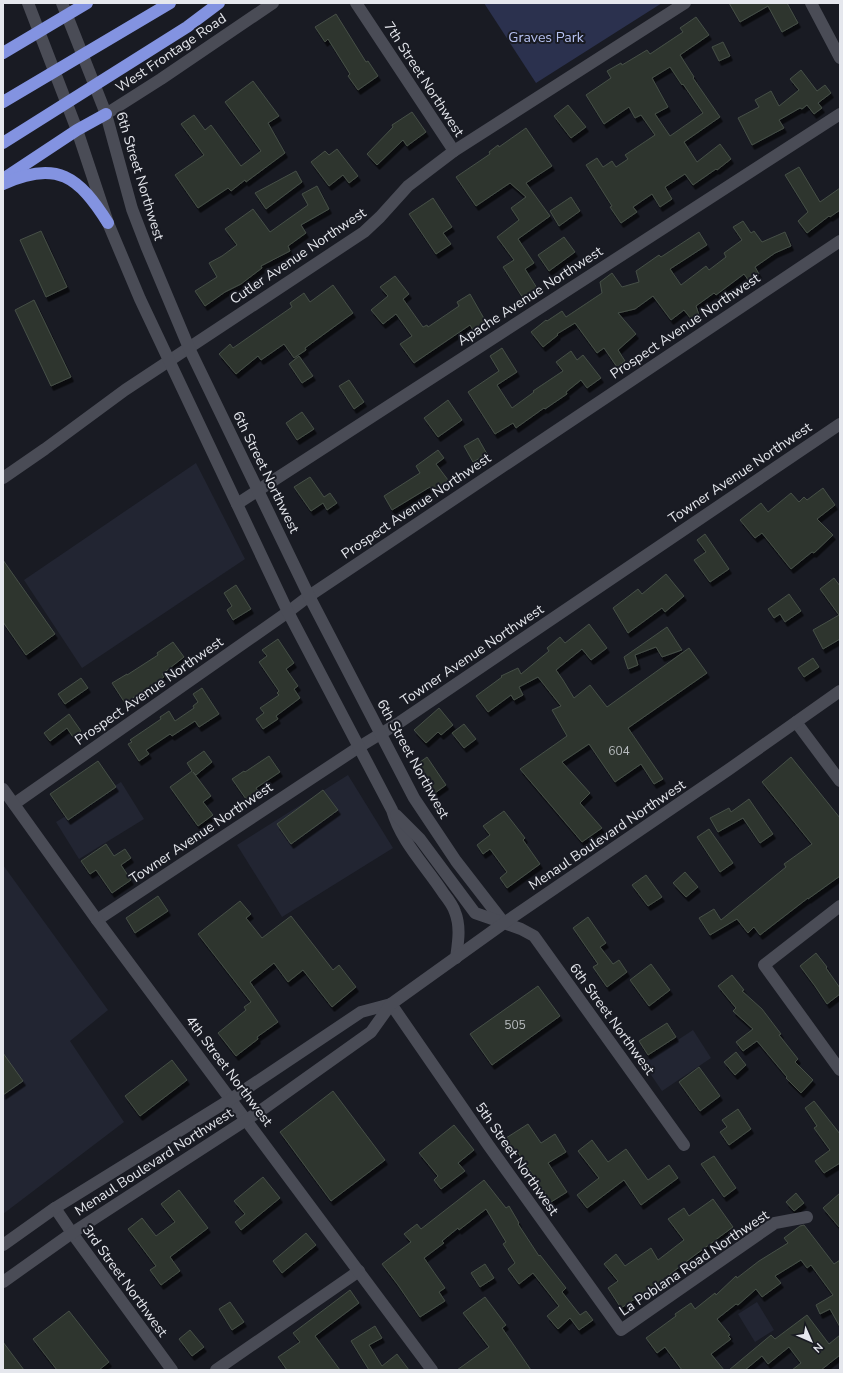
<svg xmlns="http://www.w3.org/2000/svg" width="843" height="1373" viewBox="0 0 843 1373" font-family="'Nunito Sans',sans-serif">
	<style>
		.built { fill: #222532 }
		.green { fill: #2b314e }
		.building { fill: #2e362f; stroke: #464f47; fill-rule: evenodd; filter: url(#shadow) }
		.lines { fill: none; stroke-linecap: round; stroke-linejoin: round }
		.minor { stroke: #4a4c56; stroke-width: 12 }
		.secondary { stroke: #4a4c56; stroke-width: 12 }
		.motorway { stroke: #8393e1; stroke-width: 12 }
		.labels { text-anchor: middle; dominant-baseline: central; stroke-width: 4; stroke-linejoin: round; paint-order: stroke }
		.number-label { font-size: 12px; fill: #b7bbbe }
		.park-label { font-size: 14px; fill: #b6c1f1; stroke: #191b23 }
		.street-label { font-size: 14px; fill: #e5e7ed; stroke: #191b23 }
	</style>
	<defs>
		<filter id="shadow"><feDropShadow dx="2.5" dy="4.5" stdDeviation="0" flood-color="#0009"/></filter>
	</defs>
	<rect width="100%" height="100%" fill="#191b23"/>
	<g class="built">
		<path d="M196,463L245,559L82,668L24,580Z"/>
		<path d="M348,775L393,848L282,917L237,845Z"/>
		<path d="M121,782L144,819L79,859L56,822Z"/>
		<path d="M3,865L108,1010L70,1041L124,1122L3,1214Z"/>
		<path d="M693,1030L711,1058L662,1091L643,1063Z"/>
		<path d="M757,1302L774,1330L755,1342L738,1314Z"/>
	</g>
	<path class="green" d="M484,3H662L536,83Z"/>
	<g class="building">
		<path d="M729,3H787L798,23L782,32L768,6L740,22Z"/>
		<path d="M336,14L366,62L368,61L378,76L358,90L348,76L350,74L328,39L325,42L315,27Z"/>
		<path d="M696,17L709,35L680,55L694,77L693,78L720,117L684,142L697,162L720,144L731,159L717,170L716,169L693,185L685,174L665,187L672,199L660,207L652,194L633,207L637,212L621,223L610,207L612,206L586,165L597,158L603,167L612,161L616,167L628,159L625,155L655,135L641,115L635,118L629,107L604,124L586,95L611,78L607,71L621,63L622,65L647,50L650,54L683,32L680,28ZM670,67L682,85L683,84L703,113L670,136L655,114L668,107L652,78Z"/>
		<path d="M723,42L730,56L719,61L712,47Z"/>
		<path d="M801,70L817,91L825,85L831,93L818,103L822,108L814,114L807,105L802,109L800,108L779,120L784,128L752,145L738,118L759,107L755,100L771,91L779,106L799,90L790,79Z"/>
		<path d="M253,81L279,116L268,123L285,153L246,182L245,180L231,191L228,188L198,208L175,175L204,155L181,124L194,115L205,130L211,125L241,166L261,151L225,102Z"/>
		<path d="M568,105L586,127L571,138L554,116Z"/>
		<path d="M412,112L426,132L407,146L403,140L377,165L367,154L393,127L392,125Z"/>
		<path d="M526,128L552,166L526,183L550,216L518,239L534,263L525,269L537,288L523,298L503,267L514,260L497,237L519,220L511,208L526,197L510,183L476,206L456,177L490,154L489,152L498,145L499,147Z"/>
		<path d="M337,149L358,176L349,183L343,175L329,186L311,162L325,151L329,155Z"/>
		<path d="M799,167L820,202L840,188V210L830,217L829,216L807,233L798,221L808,212L785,175Z"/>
		<path d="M296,171L302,182L266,209L255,193Z"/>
		<path d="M317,186L329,209L301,225L306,233L288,246L290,251L261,266L262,268L241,284L225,292L205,306L195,291L217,277L209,263L222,256L237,245L225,229L253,209L270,232L308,205L302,194Z"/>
		<path d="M571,197L580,211L559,226L550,211Z"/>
		<path d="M433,198L452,227L443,233L451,244L436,254L409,214Z"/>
		<path d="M743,221L751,233L754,231L762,242L785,232L791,246L775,253L755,267L759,274L749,281L744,274L716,295L714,293L696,306L699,315L692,320L684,310L671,320L653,296L635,309L618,313L636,334L618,350L625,361L617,367L604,348L597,353L575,323L557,334L558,335L543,347L531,332L546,320L547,321L562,311L566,317L602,293L600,282L612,273L622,287L639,282L636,271L659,255L661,257L699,232L707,245L670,269L681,285L706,266L709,270L726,257L724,253L742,240L733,227Z"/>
		<path d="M41,231L67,287L46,297L20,240Z"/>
		<path d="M564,237L575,252L549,271L538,255Z"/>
		<path d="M395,276L409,294L403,299L423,327L427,325L428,327L459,306L457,302L470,294L486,322L473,330L470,325L414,363L400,344L412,336L396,314L383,324L371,310L388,296L380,287Z"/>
		<path d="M333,285L353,313L305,348L306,350L294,358L284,344L261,360L258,356L236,374L219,354L230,344L233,348L292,307L290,303L304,293L310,302Z"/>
		<path d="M34,300L71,377L51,386L15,310Z"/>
		<path d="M502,348L517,372L497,385L512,408L534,392L533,391L563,371L556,362L571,351L577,360L583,355L601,378L587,388L581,380L566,392L567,394L545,409L544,408L516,428L513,423L495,434L468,392L499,371L490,356Z"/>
		<path d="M299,356L313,376L302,383L289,364Z"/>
		<path d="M349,380L364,402L354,409L339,386Z"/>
		<path d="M448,400L462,420L438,437L424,418Z"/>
		<path d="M302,412L314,429L297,440L286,423Z"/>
		<path d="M478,438L487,454L473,462L464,446Z"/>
		<path d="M438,450L444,458L436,464L448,480L433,491L430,487L392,510L384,496L420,473L416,466Z"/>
		<path d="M310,477L324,497L330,493L337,503L327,510L323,503L311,511L294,487Z"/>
		<path d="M823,488L835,505L817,519L833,535L814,553L812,552L791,569L762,533L755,538L740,520L761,503L768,512L791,493L799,502L804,497L807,500Z"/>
		<path d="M705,534L729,569L710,582L694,560L706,552L697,540Z"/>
		<path d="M3,560L55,634L26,655L3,622Z"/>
		<path d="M666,574L684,596L665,612L662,608L628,633L613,608L638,589L642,594Z"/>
		<path d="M834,578L840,586V639L823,649L813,630L839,615L820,589Z"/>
		<path d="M236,585L251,609L233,620L227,610L232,606L224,593Z"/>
		<path d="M789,594L801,611L785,622L780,614L774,618L768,609Z"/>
		<path d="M589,624L607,648L591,660L582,649L556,670L563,680L574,698L590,685L607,707L689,648L707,673L628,728L663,779L654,784L641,764L615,782L589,744L562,762L590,793L580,803L602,828L582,842L520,769L567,736L552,710L561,706L538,677L519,687L523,695L514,700L511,695L488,712L476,696L502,677L501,676L518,668L521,674L549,651L547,648L560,637L565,643Z"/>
		<path d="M667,627L682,650L662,657L656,647L635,655L638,665L628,669L624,657Z"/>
		<path d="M278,639L294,663L286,669L298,686L294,689L300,698L276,716L278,719L263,729L256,719L264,713L260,708L279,695L277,693L279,691L259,662L267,656L262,650Z"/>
		<path d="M173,642L184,657L162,674L164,677L125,703L112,683L127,674V675L158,655L157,653Z"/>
		<path d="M813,658L819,667L804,677L798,668Z"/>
		<path d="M81,678L88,688L65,704L58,694Z"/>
		<path d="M202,688L219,714L199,727L195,721L172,736L170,734L146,750L149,754L139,761L128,744L132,742L130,740L161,719L160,717L169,711L175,721L194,708L193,706L198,702L193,694Z"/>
		<path d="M439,708L453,725L441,735L438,732L426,743L414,730Z"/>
		<path d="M69,714L81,731L73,737L67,728L50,741L44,733Z"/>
		<path d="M464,724L476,739L464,748L452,733Z"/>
		<path d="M204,751L212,762L196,775L193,772L211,796L203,802L213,815L198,826L170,787L192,771L187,763Z"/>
		<path d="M269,756L280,772L256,788L258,791L246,799L232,779L244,771L245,772Z"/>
		<path d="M427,757L446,785L435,793L416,765Z"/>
		<path d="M791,757L840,818V876L808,899V898L760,935L754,927L748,933L737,919L710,935L699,918L714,909L721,920L786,867L784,864L812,844L762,782Z"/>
		<path d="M98,761L116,787L68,820L50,794Z"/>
		<path d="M323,790L338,810L291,844L277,824Z"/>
		<path d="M749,799L773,834L760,843L743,818L718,832L710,818L729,808L731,812Z"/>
		<path d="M504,811L525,838L523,840L540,864L507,888L500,878L507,872L490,849L483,854L477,845L490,835L483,826Z"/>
		<path d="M709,829L733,863L720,872L697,837Z"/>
		<path d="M106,844L114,856L125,849L131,858L121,865L131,880L112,893L96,870L90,874L81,861Z"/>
		<path d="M685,872L698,887L686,897L673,883Z"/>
		<path d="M646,875L662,897L648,906L632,885Z"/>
		<path d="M158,896L168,911L135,933L126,918Z"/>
		<path d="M240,901L251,914L246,918L262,938L291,916L333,970L339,965L356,987L332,1007L303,970L288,982L274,963L250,982L278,1022L257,1037L258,1039L236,1056L218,1033L246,1010L244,1007L251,1002L198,934Z"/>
		<path d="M588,917L606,943L600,947L613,964L619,960L627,972L607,987L593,967L598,964L573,928Z"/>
		<path d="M816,953L827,967L826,968L840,988V994L827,1004L815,986L800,966Z"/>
		<path d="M651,964L670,990L649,1006L630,980Z"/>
		<path d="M732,975L744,990L742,991L762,1009L781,1034L779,1035L798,1059L795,1062L813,1080L801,1093L786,1078L787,1077L757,1041L743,1051L736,1042L753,1029L733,1011L736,1008L718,986Z"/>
		<path d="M538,986L560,1016L492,1065L470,1034Z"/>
		<path d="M667,1023L676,1037L648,1055L639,1041Z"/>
		<path d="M736,1052L746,1065L735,1075L724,1062Z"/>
		<path d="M3,1053L23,1081L3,1095Z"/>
		<path d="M172,1060L187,1080L140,1116L125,1096Z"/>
		<path d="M699,1067L720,1096L700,1111L679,1082Z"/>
		<path d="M333,1091L385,1160L331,1201L280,1132Z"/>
		<path d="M814,1101L840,1134V1163L824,1173L815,1161L830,1150L814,1128L817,1126L805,1108Z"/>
		<path d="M738,1109L751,1129L729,1145L720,1132L727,1127L722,1120Z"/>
		<path d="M528,1124L541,1143L555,1134L566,1152L548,1163L567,1192L551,1202L517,1151L515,1152L506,1138Z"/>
		<path d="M454,1125L474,1150L458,1163L465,1171L441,1189L434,1180L438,1176L419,1153Z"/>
		<path d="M592,1140L608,1162L626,1149L648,1180L669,1165L678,1178L641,1205L624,1180L587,1208L577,1195L599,1178L578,1151Z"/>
		<path d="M714,1156L736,1188L724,1197L701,1164Z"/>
		<path d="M263,1177L280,1198L241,1230L235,1222L245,1214L234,1201Z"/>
		<path d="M484,1180L506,1208L509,1206L519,1223L518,1224L539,1256L540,1255L566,1288L562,1292L580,1315L586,1311L593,1320L579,1330L570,1318L558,1329L547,1316L559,1306L533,1273L519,1284L508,1269L515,1263L503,1244L506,1242L486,1209L459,1230L458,1228L442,1241L444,1243L424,1258L445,1288L439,1292L445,1301L420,1317L398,1285L382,1264L411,1242L404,1234L417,1224L421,1229Z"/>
		<path d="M179,1190L208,1228L170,1257L180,1271L161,1285L150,1270L156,1266L128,1229L142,1218L156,1236L175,1222L161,1204Z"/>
		<path d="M796,1193L804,1203L794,1211L786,1202Z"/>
		<path d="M840,1193V1228L823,1208Z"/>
		<path d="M713,1199L733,1227L691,1258L669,1275L670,1276L621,1308L608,1288L618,1281L604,1264L616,1254L625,1266L651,1248L658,1260L684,1240L668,1219L684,1208L689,1216Z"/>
		<path d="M804,1225L834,1264L840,1260V1327L830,1309L820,1314L816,1305L833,1295L811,1265L807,1268L801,1260L775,1276L781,1283L762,1297L756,1289L738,1305L736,1304L717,1319L730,1335L728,1336L731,1339L711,1354L724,1370H682L665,1347L657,1353L646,1338L676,1316L675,1314L691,1303L695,1309L715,1293L716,1295L736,1276L737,1278L759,1261L788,1243L784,1238L800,1226Z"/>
		<path d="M306,1233L316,1245L282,1273L273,1261Z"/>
		<path d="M485,1264L494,1278L480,1287L471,1273Z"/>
		<path d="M350,1290L359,1303L315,1336L340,1370H287L278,1357L300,1342L293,1333Z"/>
		<path d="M485,1297L506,1325L502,1328L531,1370H457L489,1347L463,1313Z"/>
		<path d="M230,1302L244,1322L232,1330L219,1309Z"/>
		<path d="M69,1311L109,1362L99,1370H57L33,1339Z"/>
		<path d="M807,1315L829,1344L840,1335V1355L821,1370H792L801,1363L789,1347L768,1364L762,1356L745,1370H729L771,1335L775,1339Z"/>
		<path d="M375,1326L382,1338L369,1345L382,1366L397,1354L409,1370H369L351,1341Z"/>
		<path d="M190,1330L204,1347L192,1356L179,1339Z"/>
		<path d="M3,1342L24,1370H3Z"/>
	</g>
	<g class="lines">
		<g class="minor">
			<path d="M356,3L454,151"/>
			<path d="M811,3L840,58"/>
			<path d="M3,478L45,449L125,390L364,232L380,217L408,186L454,151L685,3"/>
			<path d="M237,504L840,114"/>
			<path d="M796,722L840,781"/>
			<path d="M14,804L288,612L309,596L840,241"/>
			<path d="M840,906L764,965L840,1070"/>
			<path d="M97,920L359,747L400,722L840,424"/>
			<path d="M504,923L521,929L534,936L684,1145"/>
			<path d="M391,1004L489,1146L621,1330L775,1223L807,1217"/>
			<path d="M55,1208L72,1233L172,1370"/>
			<path d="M216,1370L359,1271"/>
		</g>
		<g class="secondary">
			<path d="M28,3L77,130L108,223L140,299L288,612L392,810C401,842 426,866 444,894C448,899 453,906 455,912C461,927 458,943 456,958"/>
			<path d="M62,3L106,114L132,209L147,248L189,348L309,596L414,798L456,861L504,923"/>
			<path d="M106,114L161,79L273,3"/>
			<path d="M3,789L97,920L432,1370"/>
			<path d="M396,815L420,839L475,913L504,923"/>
			<path d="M3,1245L55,1208L231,1099L361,1012L391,1004"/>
			<path d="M3,1282L72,1233L263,1109L371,1032L391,1004L504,923L728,770L840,691"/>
		</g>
		<g class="motorway">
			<path d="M3,53L87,3"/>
			<path d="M3,102L170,3"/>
			<path d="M3,143L187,27L219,3"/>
			<path d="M6,177L77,130L106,114"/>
			<path d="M3,184C57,159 79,177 108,223"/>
		</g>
	</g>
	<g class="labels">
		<g class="number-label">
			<text x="619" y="751">604</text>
			<text x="515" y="1025">505</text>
		</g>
		<g class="park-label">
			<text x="546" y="37">Graves Park</text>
		</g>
		<g class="street-label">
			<text transform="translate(171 53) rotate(-34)">West Frontage Road</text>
			<text transform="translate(424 79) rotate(57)">7th Street Northwest</text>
			<text transform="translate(140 176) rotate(73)">6th Street Northwest</text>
			<text transform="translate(298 256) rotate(-34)">Cutler Avenue Northwest</text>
			<text transform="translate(530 296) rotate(-33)">Apache Avenue Northwest</text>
			<text transform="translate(685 326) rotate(-34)">Prospect Avenue Northwest</text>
			<text transform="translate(266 472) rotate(64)">6th Street Northwest</text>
			<text transform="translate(740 473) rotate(-34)">Towner Avenue Northwest</text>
			<text transform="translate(416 506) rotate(-34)">Prospect Avenue Northwest</text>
			<text transform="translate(472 655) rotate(-34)">Towner Avenue Northwest</text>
			<text transform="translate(149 691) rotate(-35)">Prospect Avenue Northwest</text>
			<text transform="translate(413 759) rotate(61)">6th Street Northwest</text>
			<text transform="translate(201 833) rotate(-34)">Towner Avenue Northwest</text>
			<text transform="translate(607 835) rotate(-34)">Menaul Boulevard Northwest</text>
			<text transform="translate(612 1019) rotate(54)">6th Street Northwest</text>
			<text transform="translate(229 1071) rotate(53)">4th Street Northwest</text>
			<text transform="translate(517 1159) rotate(55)">5th Street Northwest</text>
			<text transform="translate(154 1162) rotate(-33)">Menaul Boulevard Northwest</text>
			<text transform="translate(694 1263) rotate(-34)">La Poblana Road Northwest</text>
			<text transform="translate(125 1281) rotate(54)">3rd Street Northwest</text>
		</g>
	</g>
	<rect width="843" height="1373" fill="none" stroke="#e5e7ed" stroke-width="8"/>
	<g transform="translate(811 1341) rotate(135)" stroke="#191b23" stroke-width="3" paint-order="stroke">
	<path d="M0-3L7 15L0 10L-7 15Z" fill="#e5e7ed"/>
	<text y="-6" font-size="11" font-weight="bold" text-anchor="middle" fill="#e5e7ed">N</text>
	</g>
</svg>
